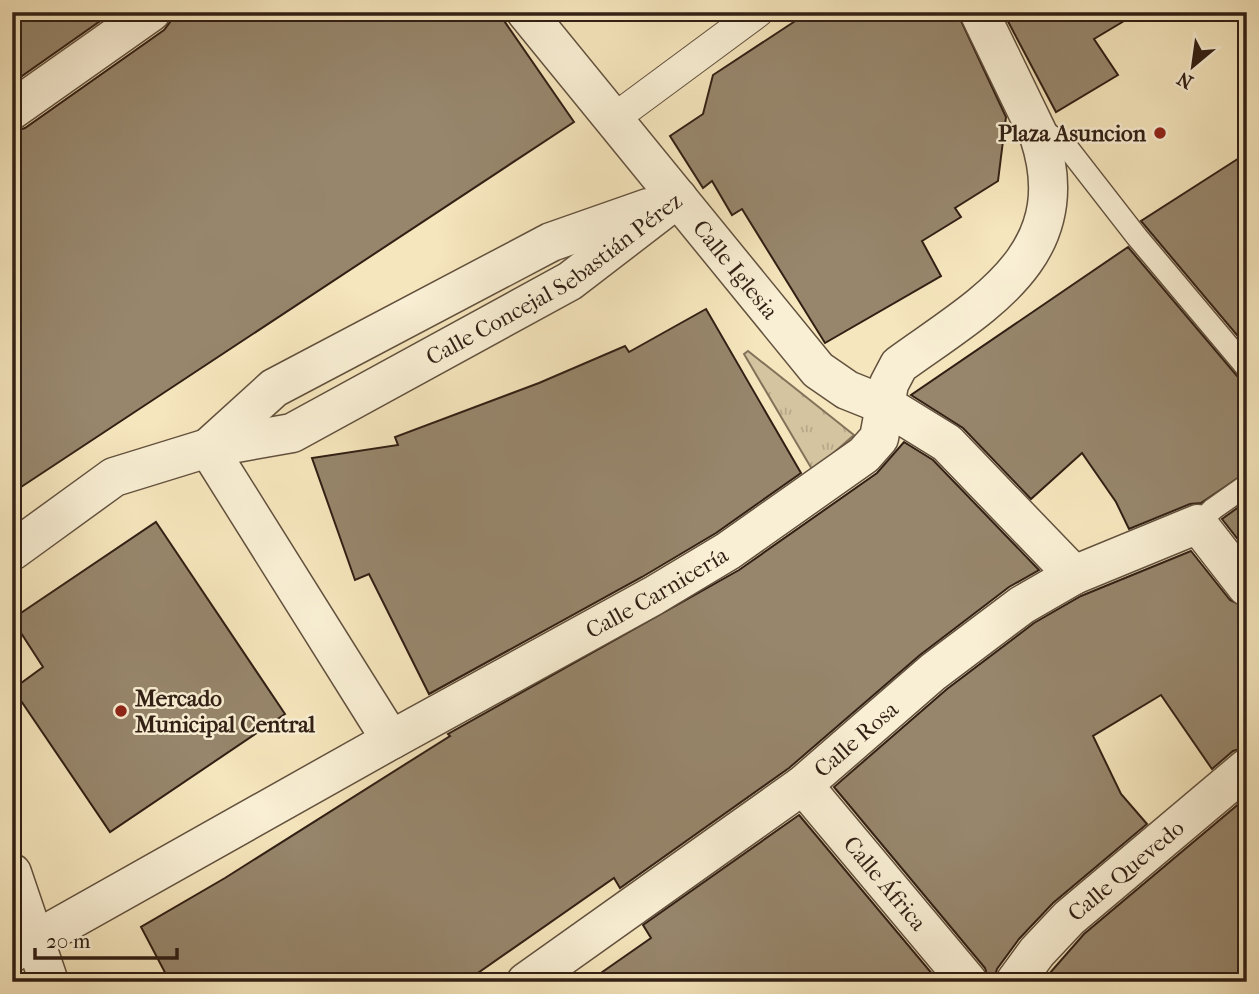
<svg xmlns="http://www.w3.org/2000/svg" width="1259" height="994" viewBox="0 0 1259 994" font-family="'IM FELL French Canon',serif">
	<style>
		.park { fill: url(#park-tufts); stroke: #83725a; stroke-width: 2 }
		.building { fill: #97866c; stroke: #311f14; stroke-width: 2 }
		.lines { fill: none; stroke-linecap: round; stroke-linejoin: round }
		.service-casing { stroke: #62513e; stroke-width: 24 }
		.pedestrian-casing { stroke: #62513e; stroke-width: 32 }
		.minor-casing { stroke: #62513e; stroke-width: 41 }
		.service { stroke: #f9efd4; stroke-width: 21 }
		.pedestrian { stroke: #f9efd4; stroke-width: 30 }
		.minor { stroke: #f9efd4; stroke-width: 38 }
		.poi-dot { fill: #8f2418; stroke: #f9efd4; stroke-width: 2.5 }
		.labels { text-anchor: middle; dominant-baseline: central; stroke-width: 5; stroke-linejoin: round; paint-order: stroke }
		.poi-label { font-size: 23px; font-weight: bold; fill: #311f14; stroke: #f9efd4; text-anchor: end }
		.street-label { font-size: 23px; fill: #311f14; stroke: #f9efd4 }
	</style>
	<defs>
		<pattern id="park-tufts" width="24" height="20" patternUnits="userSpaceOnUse" patternTransform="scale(1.75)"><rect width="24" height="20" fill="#d5c4a0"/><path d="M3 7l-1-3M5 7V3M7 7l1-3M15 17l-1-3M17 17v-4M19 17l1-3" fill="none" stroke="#b7a889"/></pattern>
	</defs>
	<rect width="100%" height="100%" fill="#f6e6bd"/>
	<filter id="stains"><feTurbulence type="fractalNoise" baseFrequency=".00286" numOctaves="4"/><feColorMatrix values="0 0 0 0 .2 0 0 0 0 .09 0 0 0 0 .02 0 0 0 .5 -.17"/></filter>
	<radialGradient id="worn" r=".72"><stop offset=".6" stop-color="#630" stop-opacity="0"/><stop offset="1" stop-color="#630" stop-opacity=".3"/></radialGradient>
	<path class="park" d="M748,351L854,435L813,471L744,354Z"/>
	<g class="building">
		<path d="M12,12H113L12,83Z"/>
		<path d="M172,12H498L574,122L12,493V132L25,128L164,30L170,22Z"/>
		<path d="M809,12H957L1006,117L998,181L955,208L961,217L922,241L941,276L825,343L742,209L732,215L712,181L703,188L670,136L703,114L713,75Z"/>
		<path d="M1003,12H1139L1094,39L1118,75L1056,112Z"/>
		<path d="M1247,153V347L1141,221Z"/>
		<path d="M1128,247L1237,376L1247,381V472L1201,503L1190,504L1129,529L1116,502L1082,453L1031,499L963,428L911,395Z"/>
		<path d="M706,309L801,473L716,533L642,577L429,694L369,574L355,580L312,458L398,445L395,437L539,383L625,346L629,352Z"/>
		<path d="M904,442L933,460L1039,570L1009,587L920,655L789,768L620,888L614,878L465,982H170L141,927L225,878L450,736L448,734L739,570L877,473Z"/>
		<path d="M1247,501V551L1222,519Z"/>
		<path d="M156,522L285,714L110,832L13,689L43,667L12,619Z"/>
		<path d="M1191,551L1230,600L1247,608V747L1233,751L1212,769L1161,695L1093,736L1121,794L1147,824L1053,903L1019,939L997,969L993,982H989L985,968L834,787L947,689L1034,623L1081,596Z"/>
		<path d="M1247,797V982H1042L1084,934Z"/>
		<path d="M799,815L939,982H588L651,938L643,925Z"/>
	</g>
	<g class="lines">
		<g class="service-casing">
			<g id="service">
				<path d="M1039,136L1050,135L1067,147L1137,237L1247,368"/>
				<path d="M1198,524L1213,509L1247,485"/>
			</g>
		</g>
		<g class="pedestrian-casing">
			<path id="pedestrian" d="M612,120L758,12"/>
		</g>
		<g class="minor-casing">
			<g id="minor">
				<path id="s1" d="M526,12L818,370L847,390L887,406L947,443L1074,575"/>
				<path d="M12,110L151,12"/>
				<path d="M208,448L274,388L551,242L648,208"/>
				<path id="s2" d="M12,551L114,477L208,448L292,433L570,281L678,198"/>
				<path id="s3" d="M391,740L653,596L728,551L864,455L879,438L889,384L899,365C980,306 1079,256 1039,136L979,12"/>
				<path id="s4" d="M803,785L968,982"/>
				<path d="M12,873L49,982"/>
				<path d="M12,953L391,740L208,448"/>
				<path id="s5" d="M526,982L803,785L933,672L1022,605L1074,575L1198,524L1247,587"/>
				<path id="s6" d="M1015,982L1037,952L1069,918L1247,768"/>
			</g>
		</g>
		<use href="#service" class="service"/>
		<use href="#pedestrian" class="pedestrian"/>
		<use href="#minor" class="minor"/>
	</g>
	<g class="poi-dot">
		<circle cx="1160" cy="133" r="7"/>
		<circle cx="121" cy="711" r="7"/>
	</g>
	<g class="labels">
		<g class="poi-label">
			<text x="1146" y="133">Plaza Asuncion</text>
			<text x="135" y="698" text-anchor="start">Mercado<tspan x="135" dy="26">Municipal Central</tspan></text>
		</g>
		<g class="street-label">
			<text stroke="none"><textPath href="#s1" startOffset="332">Calle Iglesia</textPath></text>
			<text stroke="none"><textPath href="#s2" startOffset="614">Calle Concejal Sebastián Pérez</textPath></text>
			<text stroke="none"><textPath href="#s3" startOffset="304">Calle Carnicería</textPath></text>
			<text stroke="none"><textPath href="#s5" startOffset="410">Calle Rosa</textPath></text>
			<text stroke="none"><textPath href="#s6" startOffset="158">Calle Quevedo</textPath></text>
			<text stroke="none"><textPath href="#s4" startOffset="128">Calle África</textPath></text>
		</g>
	</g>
	<rect width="1259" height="994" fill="none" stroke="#f6e6bd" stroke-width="42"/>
	<rect x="14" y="14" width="1231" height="966" fill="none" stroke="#311f14" stroke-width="3.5"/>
	<rect x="21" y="21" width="1217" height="952" fill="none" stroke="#311f14" stroke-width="2"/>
	<g transform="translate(1193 66) rotate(209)" stroke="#f9efd4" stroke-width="5" paint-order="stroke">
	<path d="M0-5L12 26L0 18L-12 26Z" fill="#311f14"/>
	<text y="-10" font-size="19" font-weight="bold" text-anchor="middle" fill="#311f14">N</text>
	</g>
	<path d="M35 948v10h142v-10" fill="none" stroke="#311f14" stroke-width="3.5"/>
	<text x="46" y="948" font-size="21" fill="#311f14" stroke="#f9efd4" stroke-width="5" paint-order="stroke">20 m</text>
	<rect width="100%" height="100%" filter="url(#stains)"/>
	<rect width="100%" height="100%" fill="url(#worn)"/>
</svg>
